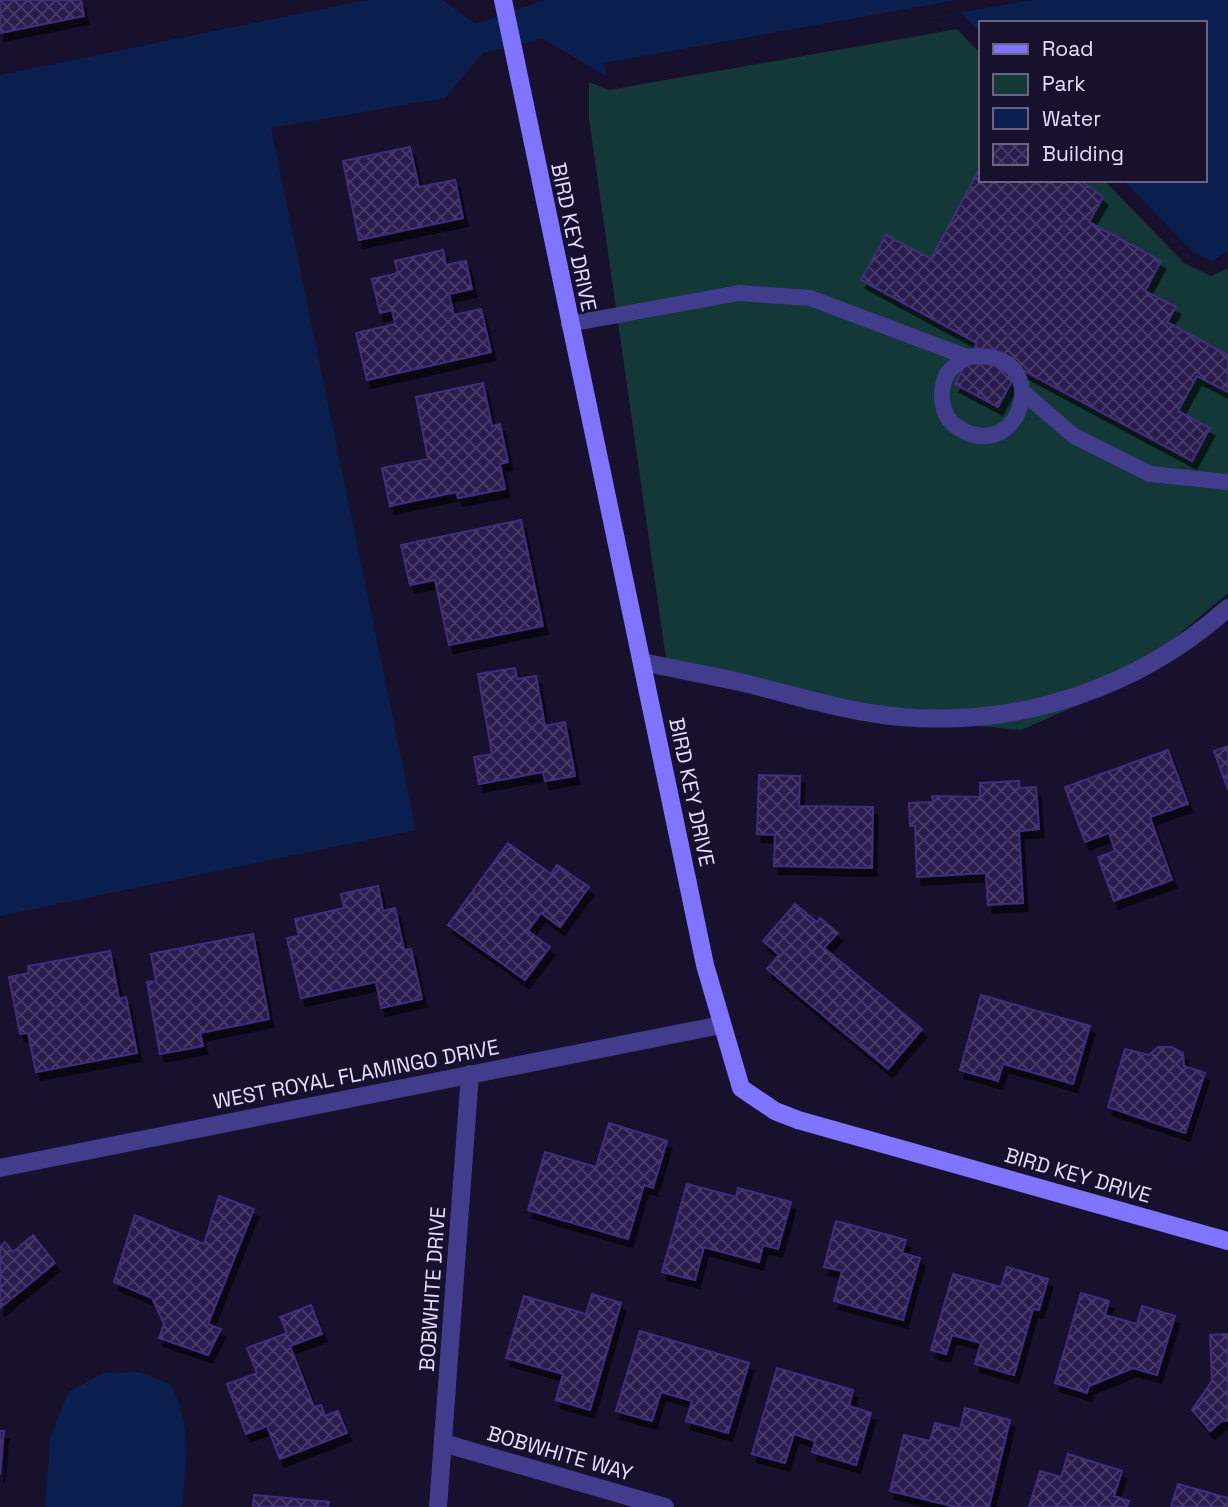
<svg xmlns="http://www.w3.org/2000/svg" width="1228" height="1507" viewBox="0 0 1228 1507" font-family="'Space Grotesk',sans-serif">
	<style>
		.green { fill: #143737 }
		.water { fill: #0a1f4d }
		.pier { fill: #17112d }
		.building { fill: url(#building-cross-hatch); stroke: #412e7b; stroke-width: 2; filter: url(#shadow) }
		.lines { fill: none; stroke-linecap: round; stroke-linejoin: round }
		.lane { stroke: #423c8d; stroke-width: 16 }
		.street { stroke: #423c8d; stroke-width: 18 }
		.secondary { stroke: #7e74ff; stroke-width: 18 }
		.labels { text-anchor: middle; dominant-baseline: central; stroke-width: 5; stroke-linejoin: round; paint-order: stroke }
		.street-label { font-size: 21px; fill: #e3ddff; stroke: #17112d }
	</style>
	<defs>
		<pattern id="building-cross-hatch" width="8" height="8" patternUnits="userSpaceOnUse" patternTransform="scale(1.75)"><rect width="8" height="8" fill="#291d4e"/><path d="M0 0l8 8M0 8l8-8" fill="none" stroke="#483d69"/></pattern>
		<filter id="shadow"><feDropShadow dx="4.5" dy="8" stdDeviation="0" flood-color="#0009"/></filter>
	</defs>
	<rect width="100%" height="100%" fill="#17112d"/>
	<path class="green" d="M957,29L981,54V180H1104L1184,263L1211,276L1228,268V593L1113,690L1021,730L809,710L667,666L589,119V82L609,90Z"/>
	<g class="water">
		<path d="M366,0H443L475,24L546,0H1228V251L1212,261L1193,252L1123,180H1205V23H981V33L961,13L606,76L543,39L483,53L445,98L271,128L416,830L0,916V75Z"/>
		<path d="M139,1372L170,1384C193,1427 186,1461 182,1507H45L50,1439L68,1392L104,1373Z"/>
	</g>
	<path class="pier" d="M957,0H1031L606,76L604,63Z"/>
	<g class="building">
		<path d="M0,0H81L84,16L0,33Z"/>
		<path d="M410,147L419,187L455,180L463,218L359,240L343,161Z"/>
		<path d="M981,166V180H1080L1103,197L1089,222L1161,261L1145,291L1176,307L1167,322L1228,355V392L1197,376L1178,411L1210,428L1192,461L1019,368L998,407L955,384L977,343L861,280L886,235L931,259Z"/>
		<path d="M443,250L446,265L466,261L472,289L449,294L454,315L481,309L491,352L367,380L356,333L395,324L392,310L380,313L372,279L398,273L395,261Z"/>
		<path d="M483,383L492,426L500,424L508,462L500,464L505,489L458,498L456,492L390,506L382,468L428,459L416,397Z"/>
		<path d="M521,520L543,626L449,645L435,580L410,585L401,545Z"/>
		<path d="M515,668L517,679L536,676L545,726L565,722L575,776L545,781L543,772L479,784L474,757L492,754L478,674Z"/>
		<path d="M1228,746V790L1214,751Z"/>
		<path d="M1168,750L1188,804L1150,817L1172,880L1114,901L1098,857L1115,851L1109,833L1085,842L1065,787Z"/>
		<path d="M759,775L800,776L799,806L873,807L872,868L774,866L775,835L757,834Z"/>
		<path d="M1019,781V788L1036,787L1039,829L1019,831L1023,903L988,905L986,873L917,877L915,826H910L909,803L933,802L932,796L980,797V783Z"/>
		<path d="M508,843L551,874L557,865L589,887L560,927L541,913L528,931L550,947L525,980L448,925Z"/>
		<path d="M378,886L383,911L395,908L404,950L411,949L422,999L381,1008L376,982L301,998L287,938L299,936L295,919L344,908L341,894Z"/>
		<path d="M795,904L817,922L820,918L838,933L824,948L922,1029L888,1069L767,969L779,955L763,941Z"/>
		<path d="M253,934L269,1019L200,1033L203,1046L160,1054L147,982L156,981L151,954Z"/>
		<path d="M110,951L119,999L126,997L137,1053L36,1072L28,1033L20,1034L9,977L29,973L28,966Z"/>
		<path d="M981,995L1090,1026L1073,1084L1003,1064L998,1081L960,1070Z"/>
		<path d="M1158,1047H1172L1183,1053L1184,1066L1205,1073L1185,1133L1108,1107L1125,1049L1149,1055Z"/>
		<path d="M609,1123L667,1141L653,1188L644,1185L628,1239L528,1210L545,1152L596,1167Z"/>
		<path d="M687,1184L736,1197L738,1188L791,1202L778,1249L763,1245L759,1262L704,1247L695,1280L662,1272Z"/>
		<path d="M219,1196L254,1209L208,1324L221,1329L208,1355L159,1338L164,1324L152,1298L114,1282L135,1215L204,1244Z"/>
		<path d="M836,1221L906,1240L902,1253L920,1258L903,1320L834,1301L842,1271L824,1267Z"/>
		<path d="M33,1235L55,1263L0,1308V1247L5,1242L13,1252Z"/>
		<path d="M1007,1267L1048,1279L1039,1310L1033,1309L1014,1375L975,1364L981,1343L952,1335L946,1354L931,1350L953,1274L1001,1287Z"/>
		<path d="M1081,1293L1109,1301L1105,1315L1137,1324L1142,1306L1175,1316L1157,1375L1133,1368L1089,1386L1087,1393L1055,1383Z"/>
		<path d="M592,1294L621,1303L590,1410L556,1400L563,1374L506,1358L524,1296L586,1314Z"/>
		<path d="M311,1305L322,1334L290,1346L314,1407L321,1405L325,1416L338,1411L347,1433L280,1459L267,1426L246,1434L227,1384L257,1373L247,1348L287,1333L280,1317Z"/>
		<path d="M640,1331L749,1363L728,1433L686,1421L692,1401L661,1392L652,1421L616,1411Z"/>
		<path d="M1228,1334V1421L1223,1420L1210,1431L1192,1410L1212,1381L1210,1335Z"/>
		<path d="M777,1368L853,1390L849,1406L871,1413L856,1465L812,1452L815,1441L794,1434L785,1463L752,1454Z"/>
		<path d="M965,1408L1010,1420L989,1507H956L890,1491L904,1435L930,1441L935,1423L960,1429Z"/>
		<path d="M0,1431H4L0,1475Z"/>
		<path d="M1068,1454L1122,1471L1114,1496L1129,1501L1127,1507H1029L1040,1471L1061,1477Z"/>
		<path d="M1178,1484L1228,1498V1507H1171Z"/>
		<path d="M254,1495L329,1502L328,1507H253Z"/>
	</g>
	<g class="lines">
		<g class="lane">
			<path d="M569,324L739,293L810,298L967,357C1058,345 1023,470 957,427C941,417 938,391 947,374C950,368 961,362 967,357"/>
			<path d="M1024,393L1074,436L1150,474L1228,482"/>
		</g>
		<g class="street">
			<path d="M642,662C675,669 708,675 740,682C794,695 846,712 901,717C1021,727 1138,688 1228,608"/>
			<path d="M0,1168L721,1025"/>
			<path d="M443,1443L665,1507"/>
			<path d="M438,1507L470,1074"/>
		</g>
		<path class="secondary" d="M503,0L705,965L741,1088L775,1111L798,1120L1228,1241"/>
	</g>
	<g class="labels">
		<g class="street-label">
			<text transform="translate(574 237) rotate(78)">BIRD KEY DRIVE</text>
			<text transform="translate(692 792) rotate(78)">BIRD KEY DRIVE</text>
			<text transform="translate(356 1074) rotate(-11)">WEST ROYAL FLAMINGO DRIVE</text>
			<text transform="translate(1078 1175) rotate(16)">BIRD KEY DRIVE</text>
			<text transform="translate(432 1289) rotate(-86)">BOBWHITE DRIVE</text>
			<text transform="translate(560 1453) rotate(16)">BOBWHITE WAY</text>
		</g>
	</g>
	<rect x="979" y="21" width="228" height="161" fill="#17112d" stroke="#696381" stroke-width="2"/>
	<rect x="993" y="44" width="35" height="10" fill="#7e74ff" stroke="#696381" stroke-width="2"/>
	<text x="1042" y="56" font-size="21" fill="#e3ddff">Road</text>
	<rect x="993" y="74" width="35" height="21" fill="#143737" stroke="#696381" stroke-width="2"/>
	<text x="1042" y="91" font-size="21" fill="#e3ddff">Park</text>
	<rect x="993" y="108" width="35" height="21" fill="#0a1f4d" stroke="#696381" stroke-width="2"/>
	<text x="1042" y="126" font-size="21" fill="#e3ddff">Water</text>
	<rect x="993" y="144" width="35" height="21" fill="url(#building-cross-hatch)" stroke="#696381" stroke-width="2"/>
	<text x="1042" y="161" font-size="21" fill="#e3ddff">Building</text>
</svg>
